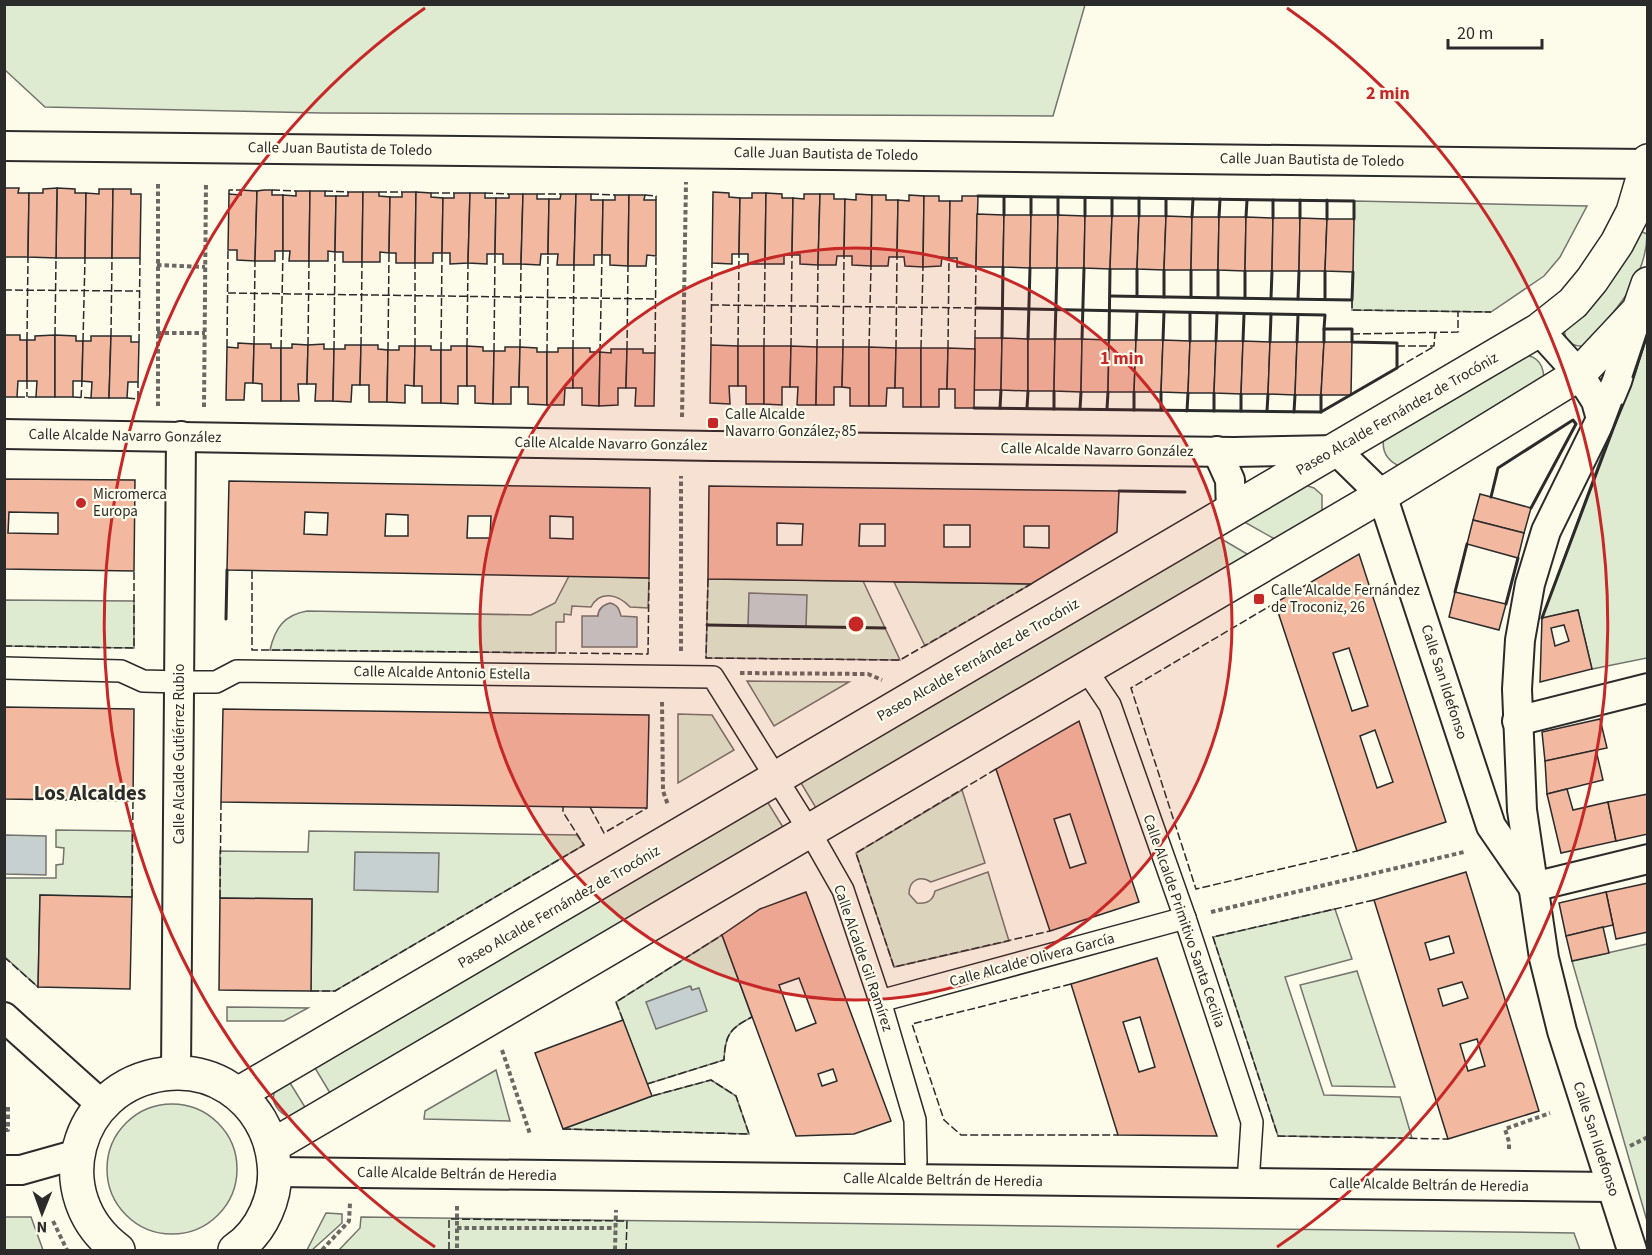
<svg xmlns="http://www.w3.org/2000/svg" width="1652" height="1255" viewBox="0 0 1652 1255" font-family="'Source Sans 3',sans-serif">
	<style>
		.green { fill: #deebd1; stroke: #74746e; stroke-width: 1.5; fill-rule: evenodd }
		.water { fill: #c7d0d0; stroke: #74746e; stroke-width: 1.5 }
		.building { fill: #f2b8a0; stroke: #2b2b2b; stroke-width: 1.5; fill-rule: evenodd }
		.lines { fill: none; stroke-linecap: round; stroke-linejoin: round }
		.pedestrian-casing { stroke: #2b2b2b; stroke-width: 24 }
		.minor-casing { stroke: #2b2b2b; stroke-width: 32 }
		.secondary-casing { stroke: #2b2b2b; stroke-width: 36 }
		.path { stroke: #6a6964; stroke-width: 4; stroke-dasharray: 4.5 3; stroke-linecap: butt }
		.pedestrian { stroke: #fdfbea; stroke-width: 21 }
		.minor { stroke: #fdfbea; stroke-width: 28 }
		.secondary { stroke: #fdfbea; stroke-width: 33 }
		.fence { stroke: #2b2b2b; stroke-width: 1.5; stroke-dasharray: 8 3; stroke-linecap: butt }
		.wall { stroke: #2b2b2b; stroke-width: 3 }
		.ring { fill: none; stroke: #c62828; stroke-width: 3 }
		.poi-dot { fill: #c62828; stroke: #fdfbea; stroke-width: 2 }
		.labels { text-anchor: middle; dominant-baseline: central; stroke-width: 4.5; stroke-linejoin: round; paint-order: stroke }
		.street-label { font-size: 15px; fill: #2b2b2b; stroke: #fdfbea }
		.poi-label { font-size: 15px; fill: #2b2b2b; stroke: #fdfbea; text-anchor: start }
		.district-label { font-size: 21px; font-weight: bold; fill: #2b2b2b; stroke: #fdfbea }
		.centre { fill: #c62828; stroke: #fdfbea; stroke-width: 3 }
		.ring-label { font-size: 18px; text-anchor: middle; font-weight: bold; fill: #c62828; stroke: #fdfbea; stroke-width: 4.5; stroke-linejoin: round; paint-order: stroke }
	</style>
	<rect width="100%" height="100%" fill="#fdfbea"/>
	<g class="green">
		<path d="M5,4H1085V5L1053,116L322,113L45,107L5,70Z"/>
		<path d="M1354,201L1587,206L1560,257L1544,276L1491,312L1352,310Z"/>
		<path d="M1640,231L1647,234C1647,279 1612,315 1584,346C1571,347 1564,340 1564,327Z"/>
		<path d="M1647,332V658L1592,669L1578,610L1542,618Z"/>
		<path d="M1523,355C1539,356 1544,366 1544,381L1401,467C1387,461 1381,451 1384,437Z"/>
		<path d="M1305,485L1314,488L1322,495V514L1280,542L1239,519Z"/>
		<path d="M1213,534L1254,558L819,813L798,778Z"/>
		<path d="M569,576L649,578L648,608L630,607C619,595 600,589 591,607L572,606L571,615L564,614V622H556V653L270,650C275,628 284,615 307,611L531,615L555,603Z"/>
		<path d="M708,579L863,581L900,660L706,658Z"/>
		<path d="M894,582L1031,584L925,646Z"/>
		<path d="M5,600L134,601V648L5,646Z"/>
		<path d="M747,681L849,682L774,726Z"/>
		<path d="M678,714L712,715L734,750L678,783Z"/>
		<path d="M962,790L985,863L931,882C920,875 909,880 909,894L917,903C927,904 933,901 935,891L988,872L1009,941L894,967L856,853Z"/>
		<path d="M765,798L786,832L333,1098L312,1063Z"/>
		<path d="M56,830L132,831V897L40,895L38,987L5,957V878H56V865L63,864L64,848L56,847Z"/>
		<path d="M309,831L577,835L584,845L335,991H311L312,899L220,898V851L308,852Z"/>
		<path d="M1335,909L1352,959L1285,977L1324,1095L1400,1097L1412,1138L1278,1136L1213,937Z"/>
		<path d="M722,935L752,1017C730,1028 725,1035 724,1060L647,1084L616,1002ZM691,987L692,991L699,988L656,1029Z"/>
		<path d="M1647,944V1221L1572,961Z"/>
		<path d="M1357,971L1395,1087L1332,1086L1300,985Z"/>
		<path d="M227,1007L308,1008L284,1021H227Z"/>
		<path d="M496,1070L510,1121L424,1119L425,1111Z"/>
		<path d="M287,1078L308,1112L291,1118C280,1114 268,1102 276,1089C278,1085 284,1081 287,1078Z"/>
		<path d="M711,1080L736,1096L749,1134L563,1129L652,1096Z"/>
		<circle cx="172" cy="1169" r="65"/>
		<path d="M326,1213L342,1214V1223L312,1250H307Z"/>
		<path d="M5,1217H31L43,1250H5Z"/>
		<path d="M361,1217L1574,1233L1580,1250H339L360,1228Z"/>
	</g>
	<g class="water">
		<path d="M749,593L807,595L806,627L748,625Z"/>
		<path d="M610,603C618,605 619,609 621,616L637,617V647H582V616H598C598,609 603,605 610,603Z"/>
		<path d="M5,835L46,836V875L5,874Z"/>
		<path d="M355,852L439,853L438,892L354,890Z"/>
		<path d="M690,986L692,990L699,988L707,1011L656,1029L646,1002Z"/>
	</g>
	<g class="building">
		<path d="M4,188H19L18,193H29L28,257H4Z"/>
		<path d="M57,188L75,189V193H86L85,258H56Z"/>
		<path d="M57,188L56,258L28,257L29,193H43V189Z"/>
		<path d="M99,189H113L112,258H85L86,193L99,194Z"/>
		<path d="M113,189H131V194H141L140,258H112Z"/>
		<path d="M241,190L257,191L255,261L237,260V250H228L229,194L241,195Z"/>
		<path d="M264,190H272V195H283V251H275V261H255L257,191Z"/>
		<path d="M296,191H310L309,261H289L290,251H283V195L296,196Z"/>
		<path d="M310,191H325V196H336L335,252L328,251V261H309Z"/>
		<path d="M348,192H363L362,262H343V252H335L336,196H348Z"/>
		<path d="M363,192H379V196L390,197L389,253L380,252V262H362Z"/>
		<path d="M402,192H416L415,263H396V253H389L390,197H402Z"/>
		<path d="M416,192L431,193V197L443,198L442,253H433V263H415Z"/>
		<path d="M713,192L729,193V197L740,198L739,254H732V264L712,263Z"/>
		<path d="M454,193H470L468,263L450,264V253H442L443,198H454Z"/>
		<path d="M470,193H485V198H496L495,254H487V264L468,263Z"/>
		<path d="M752,193H766L765,264H748V254H739L740,198H752Z"/>
		<path d="M766,193L782,194V198H793L792,255H784V264H765Z"/>
		<path d="M509,194H523L521,264H503V254H495L496,198H509Z"/>
		<path d="M523,194H537V199H549L548,254H541L540,265L521,264Z"/>
		<path d="M561,194H576L574,265H557L558,254H548L549,199H560Z"/>
		<path d="M576,194H591V200H603L602,255H594V265H574Z"/>
		<path d="M804,194H820L818,265L800,264V255H792L793,198L804,199Z"/>
		<path d="M820,194H834V199H845L844,256H837L836,265H818Z"/>
		<path d="M856,194L872,195L871,266L852,265V256H844L845,199L856,200Z"/>
		<path d="M615,195H629L628,266L610,265V255H602L603,200H615Z"/>
		<path d="M629,195H645L644,200H656V256L647,255L646,266H628Z"/>
		<path d="M872,195H886V200H898L897,257H889L888,266H871Z"/>
		<path d="M909,195L924,196L923,267L905,266L904,257H897L898,200L909,201Z"/>
		<path d="M924,196H939V201H950L949,258L942,257L941,266L923,267Z"/>
		<path d="M962,196H978L976,267H957V258H949L950,201H962Z"/>
		<path d="M977,214L1004,215L1003,267H976Z"/>
		<path d="M1004,215H1031L1030,268L1003,267Z"/>
		<path d="M1031,215H1058L1057,268H1030Z"/>
		<path d="M1058,215L1085,216L1084,268H1057Z"/>
		<path d="M1085,216H1112L1110,269L1084,268Z"/>
		<path d="M1112,216H1139L1137,269H1110Z"/>
		<path d="M1139,216H1166L1164,270L1137,269Z"/>
		<path d="M1166,216L1192,217L1191,270H1164Z"/>
		<path d="M1192,217H1219L1218,270H1191Z"/>
		<path d="M1219,217H1246L1245,271L1218,270Z"/>
		<path d="M1246,217L1273,218L1272,271H1245Z"/>
		<path d="M1273,218H1300L1299,271H1272Z"/>
		<path d="M1300,218L1327,219L1325,271H1299Z"/>
		<path d="M1327,219H1354L1353,272L1325,271Z"/>
		<path d="M4,335H20V340H27V381H18L17,397H4Z"/>
		<path d="M55,335V397H36L37,381H27V340H35V336Z"/>
		<path d="M55,335L76,336V341H83L82,381H73V397H55Z"/>
		<path d="M91,336H111L109,398H91L92,382L82,381L83,341H91Z"/>
		<path d="M111,336H131V342H139L138,382H128L127,398H109Z"/>
		<path d="M975,338H1002L1001,390H974Z"/>
		<path d="M1002,338L1028,339V391L1001,390Z"/>
		<path d="M1028,339H1055L1054,391H1028Z"/>
		<path d="M1055,339H1082L1081,392L1054,391Z"/>
		<path d="M1082,339L1109,340L1108,392H1081Z"/>
		<path d="M1109,340H1136L1134,392H1108Z"/>
		<path d="M1136,340H1163L1161,392H1134Z"/>
		<path d="M1163,340L1190,341L1188,393L1161,392Z"/>
		<path d="M1190,341H1216L1214,393H1188Z"/>
		<path d="M1216,341H1243L1241,394L1214,393Z"/>
		<path d="M1243,341L1270,342L1268,394H1241Z"/>
		<path d="M1270,342H1297L1295,395L1268,394Z"/>
		<path d="M1297,342H1324L1321,395H1295Z"/>
		<path d="M1324,342H1352L1351,395H1321Z"/>
		<path d="M238,343L254,344L253,383H245L244,400H226L227,347L238,348Z"/>
		<path d="M254,344H271V348H281V401H262V384L253,383Z"/>
		<path d="M292,344L308,345L307,384H298L299,401H281V348H292Z"/>
		<path d="M324,344V349H334L333,401H315L316,384H307L308,345Z"/>
		<path d="M345,345H361L360,385H352L351,402L333,401L334,349H345Z"/>
		<path d="M361,345H378V349L388,350L387,402H369V385H360Z"/>
		<path d="M711,345L738,346V386H729L730,404L710,403Z"/>
		<path d="M399,346H415L414,386L405,385V403L387,402L388,350H399Z"/>
		<path d="M415,346H431V350H441V403H422V386H414Z"/>
		<path d="M451,346H467V386H458V404L441,403V350H451Z"/>
		<path d="M467,346L483,347V351H494L493,404L475,403V386H467Z"/>
		<path d="M738,346H764V404H746V386H738Z"/>
		<path d="M764,346H791L790,387H782V405L764,404Z"/>
		<path d="M791,346L817,347L816,405H797L798,387H790Z"/>
		<path d="M505,347H520L519,387H511V404H493L494,351H505Z"/>
		<path d="M520,347L537,348V352H547V405L528,404V387H519Z"/>
		<path d="M817,347H843L842,387H834V405H816Z"/>
		<path d="M843,347H869V406H850V388L842,387Z"/>
		<path d="M869,347L896,348L895,388H887L886,406H869Z"/>
		<path d="M558,348H573V388H565L564,405H547V352H558Z"/>
		<path d="M573,348H590V352H600L599,406L582,405V388H573Z"/>
		<path d="M896,348H921V407H903V388H895Z"/>
		<path d="M921,348H948L947,389H939V407H921Z"/>
		<path d="M948,348L975,349L974,408H955V389H947Z"/>
		<path d="M611,349H627L626,388H618V405L599,406L600,352L611,353Z"/>
		<path d="M627,349H643V353H655L654,406H635L636,388H626Z"/>
		<path d="M4,479L135,480L134,571L4,569ZM9,512L58,513V534L8,533Z"/>
		<path d="M229,481L650,488L649,578L227,570ZM305,512L328,513L327,535L304,534ZM386,514L408,515V536H385ZM468,516H491L490,538H467ZM550,516L573,517V539L550,538Z"/>
		<path d="M709,486L1119,491L1117,532L1031,584L708,579ZM777,523L803,524L802,545H777ZM860,524H885V546H859ZM944,525H970V547H944ZM1024,526H1049V548L1024,547Z"/>
		<path d="M1480,494L1531,508L1524,533L1473,520Z"/>
		<path d="M1473,520L1524,533L1518,558L1467,544Z"/>
		<path d="M1359,554L1446,822L1357,851L1275,603ZM1349,648L1368,706L1352,711L1333,653ZM1375,730L1393,782L1377,788L1360,736Z"/>
		<path d="M1455,592L1506,604L1499,630L1449,617Z"/>
		<path d="M1578,610L1592,669L1540,682L1542,618ZM1564,625L1569,641L1555,646L1551,628Z"/>
		<path d="M4,707L134,709L133,801L4,799Z"/>
		<path d="M223,709L649,715L647,808L221,802Z"/>
		<path d="M1600,719L1607,748L1545,761L1542,732Z"/>
		<path d="M1079,721L1139,902L1050,931L996,769ZM1070,814L1086,863L1070,868L1054,819Z"/>
		<path d="M1596,750L1603,780L1547,794L1545,761Z"/>
		<path d="M1567,789L1573,810L1608,802L1616,841L1561,853L1547,794Z"/>
		<path d="M1648,794V834L1616,841L1608,802Z"/>
		<path d="M1466,872L1539,1111L1448,1139L1374,900ZM1449,936L1454,953L1430,960L1425,943ZM1462,982L1468,998L1443,1006L1438,989ZM1477,1039L1485,1066L1468,1071L1460,1044Z"/>
		<path d="M1648,883V932L1616,939L1606,892Z"/>
		<path d="M806,892L891,1121L854,1134L796,1136L722,935L760,909ZM799,978L816,1023L796,1031L779,985ZM833,1069L837,1081L822,1086L818,1074Z"/>
		<path d="M1606,892L1613,925L1566,936L1559,903Z"/>
		<path d="M40,895L132,897L130,989L38,987Z"/>
		<path d="M220,898L312,899L311,991L219,990Z"/>
		<path d="M1603,927L1609,953L1572,961L1566,936Z"/>
		<path d="M1157,958L1213,1125L1217,1136L1118,1135L1071,984ZM1140,1017L1155,1067L1139,1072L1123,1022Z"/>
		<path d="M623,1020L652,1096L563,1129L535,1053Z"/>
	</g>
	<g class="lines">
		<g class="pedestrian-casing">
			<g id="pedestrian">
				<path d="M4,668L121,671L143,681L179,682H216L237,671L713,677L810,832L843,890L880,1001L915,1120L916,1162"/>
				<path d="M1085,668L1110,705L1185,918L1252,1122L1248,1183"/>
				<path d="M880,1001L1185,918"/>
			</g>
		</g>
		<g class="minor-casing">
			<g id="minor">
				<path d="M4,146L1648,164"/>
				<path d="M1539,330L1579,374L1596,401L1601,419"/>
				<path d="M4,434L713,446L1234,452L1336,450L1382,495L1491,826L1533,887"/>
				<path d="M1217,451L1230,480L1231,511"/>
				<path d="M1517,721L1648,688"/>
				<path d="M1533,887L1648,859"/>
				<path d="M4,1017L102,1105"/>
				<path d="M176,1072L181,436"/>
				<path d="M4,1170H21L78,1154"/>
				<path d="M275,1172L1611,1187"/>
				<path d="M1632,1250L1562,1031L1544,958L1522,810L1517,689L1520,640L1530,584L1546,531L1601,419L1617,381L1639,310"/>
			</g>
		</g>
		<g class="secondary-casing">
			<g id="secondary">
				<path d="M238,1094L1539,330L1573,303L1592,280L1617,243L1633,212L1648,161"/>
				<path d="M272,1146L1382,495L1579,374L1639,310L1648,284"/>
				<path d="M118,1250C45,1196 74,1086 164,1074C187,1071 209,1075 229,1088C255,1105 271,1132 274,1163C278,1196 262,1232 235,1250"/>
			</g>
		</g>
		<g class="path">
			<path d="M157,265L205,267"/>
			<path d="M157,333H205"/>
			<path d="M158,406V181"/>
			<path d="M204,407L206,182"/>
			<path d="M682,417L686,182"/>
			<path d="M681,651V476"/>
			<path d="M740,673L868,674L882,680"/>
			<path d="M662,702L663,791L668,805"/>
			<path d="M1211,912L1464,852"/>
			<path d="M502,1050L530,1134"/>
			<path d="M4,1130H8V1106"/>
			<path d="M1630,1146L1648,1137"/>
			<path d="M1509,1149V1142L1505,1129L1550,1113"/>
			<path d="M457,1206V1250"/>
			<path d="M53,1221L67,1250"/>
			<path d="M457,1228H615"/>
			<path d="M322,1250L349,1221L350,1203"/>
			<path d="M615,1250L616,1210"/>
		</g>
		<use href="#pedestrian" class="pedestrian"/>
		<use href="#minor" class="minor"/>
		<use href="#secondary" class="secondary"/>
		<g class="fence">
			<path d="M272,190L296,191"/>
			<path d="M325,191L348,192"/>
			<path d="M379,192H402"/>
			<path d="M431,193H454"/>
			<path d="M485,193L509,194"/>
			<path d="M229,194V190H241"/>
			<path d="M537,194H561"/>
			<path d="M591,194L615,195"/>
			<path d="M645,195L656,196V200"/>
			<path d="M4,290L140,291"/>
			<path d="M228,293L655,299"/>
			<path d="M1352,300V310L1491,312"/>
			<path d="M711,305L976,308"/>
			<path d="M1352,334L1458,332V311"/>
			<path d="M55,335L56,258"/>
			<path d="M111,336L112,258"/>
			<path d="M975,338L976,267"/>
			<path d="M27,340L28,257"/>
			<path d="M83,341L85,258"/>
			<path d="M139,342L140,258"/>
			<path d="M254,344L255,261"/>
			<path d="M308,345L309,261"/>
			<path d="M361,345L362,262"/>
			<path d="M711,345L712,263"/>
			<path d="M415,346V263"/>
			<path d="M467,346L468,263"/>
			<path d="M738,346L739,254"/>
			<path d="M764,346L765,264"/>
			<path d="M791,346L792,255"/>
			<path d="M1397,346H1434L1435,332"/>
			<path d="M227,347L228,250"/>
			<path d="M520,347L521,264"/>
			<path d="M817,347L818,265"/>
			<path d="M843,347L844,256"/>
			<path d="M869,347L871,266"/>
			<path d="M281,348L283,251"/>
			<path d="M573,348L574,265"/>
			<path d="M896,348L897,257"/>
			<path d="M921,348L923,267"/>
			<path d="M948,348L949,258"/>
			<path d="M334,349L335,252"/>
			<path d="M627,349L628,266"/>
			<path d="M388,350L389,253"/>
			<path d="M441,350L442,253"/>
			<path d="M494,351L495,254"/>
			<path d="M547,352L548,254"/>
			<path d="M600,352L602,255"/>
			<path d="M655,353L656,256"/>
			<path d="M1397,368L1433,347"/>
			<path d="M27,381V397"/>
			<path d="M17,397H36"/>
			<path d="M73,397L91,398"/>
			<path d="M81,398L82,381"/>
			<path d="M127,398L138,399V382"/>
			<path d="M252,571V650H293L648,654L649,578"/>
			<path d="M708,579L706,658L900,660L1031,584"/>
			<path d="M1275,603L1131,688L1196,889L1357,851"/>
			<path d="M4,646L134,648V571"/>
			<path d="M996,769L856,853L894,967L1050,931"/>
			<path d="M590,807L604,833L647,808"/>
			<path d="M132,897L133,801"/>
			<path d="M220,898L221,802"/>
			<path d="M1374,900L1213,937L1278,1136L1448,1139"/>
			<path d="M4,957L38,987"/>
			<path d="M1071,984L912,1024L944,1120L961,1135H1118"/>
			<path d="M311,991H335L584,845L563,812V806"/>
			<path d="M623,1020L616,1002L722,935"/>
			<path d="M647,1084L724,1060C725,1035 730,1028 752,1017"/>
			<path d="M563,1129L749,1134L736,1096L711,1080L652,1096"/>
			<path d="M449,1250V1219L627,1221L626,1250"/>
		</g>
		<g class="wall">
			<path d="M978,196L1354,201V219"/>
			<path d="M1004,215V197"/>
			<path d="M1031,215V197"/>
			<path d="M1058,215V197"/>
			<path d="M1085,216V198"/>
			<path d="M1112,216V198"/>
			<path d="M1139,216V198"/>
			<path d="M1166,216V199"/>
			<path d="M1192,217L1193,199"/>
			<path d="M1219,217L1220,199"/>
			<path d="M1246,217L1247,200"/>
			<path d="M1273,218V200"/>
			<path d="M1300,218V200"/>
			<path d="M1327,219V200"/>
			<path d="M1110,296L1352,300L1353,272"/>
			<path d="M1137,296V269"/>
			<path d="M1164,297V270"/>
			<path d="M1191,297V270"/>
			<path d="M1218,297V270"/>
			<path d="M1245,298V271"/>
			<path d="M1271,298L1272,271"/>
			<path d="M1298,299L1299,271"/>
			<path d="M1325,299V271"/>
			<path d="M1002,338L1003,267"/>
			<path d="M1028,339L1030,268"/>
			<path d="M1055,339L1057,268"/>
			<path d="M1082,339L1084,268"/>
			<path d="M1109,340L1110,269"/>
			<path d="M1136,340L1137,312"/>
			<path d="M1163,340L1164,312"/>
			<path d="M1190,341V313"/>
			<path d="M1216,341L1217,313"/>
			<path d="M1243,341L1244,314"/>
			<path d="M1270,342L1271,314"/>
			<path d="M1297,342L1298,315"/>
			<path d="M1324,342V329"/>
			<path d="M1633,377L1648,332"/>
			<path d="M974,408L1321,412L1397,368V343L1352,342V329H1324L1325,315L976,308"/>
			<path d="M1000,408L1001,390"/>
			<path d="M1027,408L1028,391"/>
			<path d="M1054,409V391"/>
			<path d="M1080,409L1081,392"/>
			<path d="M1107,409L1108,392"/>
			<path d="M1134,410V392"/>
			<path d="M1161,410V392"/>
			<path d="M1187,411L1188,393"/>
			<path d="M1214,411V393"/>
			<path d="M1241,411V394"/>
			<path d="M1267,411L1268,394"/>
			<path d="M1294,412L1295,395"/>
			<path d="M1321,412V395"/>
			<path d="M1119,491L1185,492"/>
			<path d="M1491,497L1498,468L1573,420L1576,424L1531,508"/>
			<path d="M1455,592L1467,544"/>
			<path d="M1506,604L1518,558"/>
			<path d="M1542,618L1622,405"/>
			<path d="M226,619L227,570"/>
			<path d="M707,625L885,628"/>
		</g>
	</g>
	<circle cx="856" cy="624" r="376" fill="#c62828" fill-opacity=".12"/>
	<g class="ring">
		<circle cx="856" cy="624" r="376"/>
		<path d="M435 1247A752 752 0 0 1 425 8M1287 8A752 752 0 0 1 1277 1247"/>
	</g>
	<g class="poi-dot">
		<rect x="707" y="417" width="12" height="12" rx="3"/>
		<circle cx="81" cy="503" r="6"/>
		<rect x="1253" y="593" width="12" height="12" rx="3"/>
	</g>
	<g class="labels">
		<g class="street-label">
			<text transform="translate(340 149) rotate(1)">Calle Juan Bautista de Toledo</text>
			<text transform="translate(826 154) rotate(1)">Calle Juan Bautista de Toledo</text>
			<text transform="translate(1312 160) rotate(1)">Calle Juan Bautista de Toledo</text>
			<text transform="translate(1397 414) rotate(-30)">Paseo Alcalde Fernández de Trocóniz</text>
			<text transform="translate(125 436) rotate(1)">Calle Alcalde Navarro González</text>
			<text transform="translate(611 444) rotate(1)">Calle Alcalde Navarro González</text>
			<text transform="translate(1097 450) rotate(1)">Calle Alcalde Navarro González</text>
			<text transform="translate(978 660) rotate(-30)">Paseo Alcalde Fernández de Trocóniz</text>
			<text transform="translate(442 673) rotate(1)">Calle Alcalde Antonio Estella</text>
			<text transform="translate(1444 682) rotate(72)">Calle San Ildefonso</text>
			<text transform="translate(179 754) rotate(-90)">Calle Alcalde Gutiérrez Rubio</text>
			<text transform="translate(559 907) rotate(-30)">Paseo Alcalde Fernández de Trocóniz</text>
			<text transform="translate(1184 921) rotate(71)">Calle Alcalde Primitivo Santa Cecilia</text>
			<text transform="translate(863 958) rotate(71)">Calle Alcalde Gil Ramírez</text>
			<text transform="translate(1032 960) rotate(-15)">Calle Alcalde Olivera García</text>
			<text transform="translate(1596 1139) rotate(72)">Calle San Ildefonso</text>
			<text transform="translate(457 1174) rotate(1)">Calle Alcalde Beltrán de Heredia</text>
			<text transform="translate(943 1180) rotate(1)">Calle Alcalde Beltrán de Heredia</text>
			<text transform="translate(1429 1185) rotate(1)">Calle Alcalde Beltrán de Heredia</text>
		</g>
		<g class="poi-label">
			<text x="725" y="414">Calle Alcalde<tspan x="725" dy="17">Navarro González, 85</tspan></text>
			<text x="93" y="494">Micromerca<tspan x="93" dy="17">Europa</tspan></text>
			<text x="1271" y="590">Calle Alcalde Fernández<tspan x="1271" dy="17">de Troconiz, 26</tspan></text>
		</g>
		<g class="district-label">
			<text x="90" y="793">Los Alcaldes</text>
		</g>
	</g>
	<circle cx="856" cy="624" r="9" class="centre"/>
	<g class="ring-label">
		<text x="1388" y="99">2 min</text>
		<text x="1122" y="364">1 min</text>
	</g>
	<rect width="1652" height="1255" fill="none" stroke="#2b2b2b" stroke-width="12"/>
	<g transform="translate(42 1213) rotate(181)" stroke="#fdfbea" stroke-width="4.5" paint-order="stroke">
	<path d="M0-4.5L10 22L0 15L-10 22Z" fill="#2b2b2b"/>
	<text y="-9" font-size="16" font-weight="bold" text-anchor="middle" fill="#2b2b2b">N</text>
	</g>
	<path d="M1448 39v9h94v-9" fill="none" stroke="#2b2b2b" stroke-width="3"/>
	<text x="1457" y="39" font-size="18" fill="#2b2b2b" stroke="#fdfbea" stroke-width="4.5" paint-order="stroke">20 m</text>
</svg>
